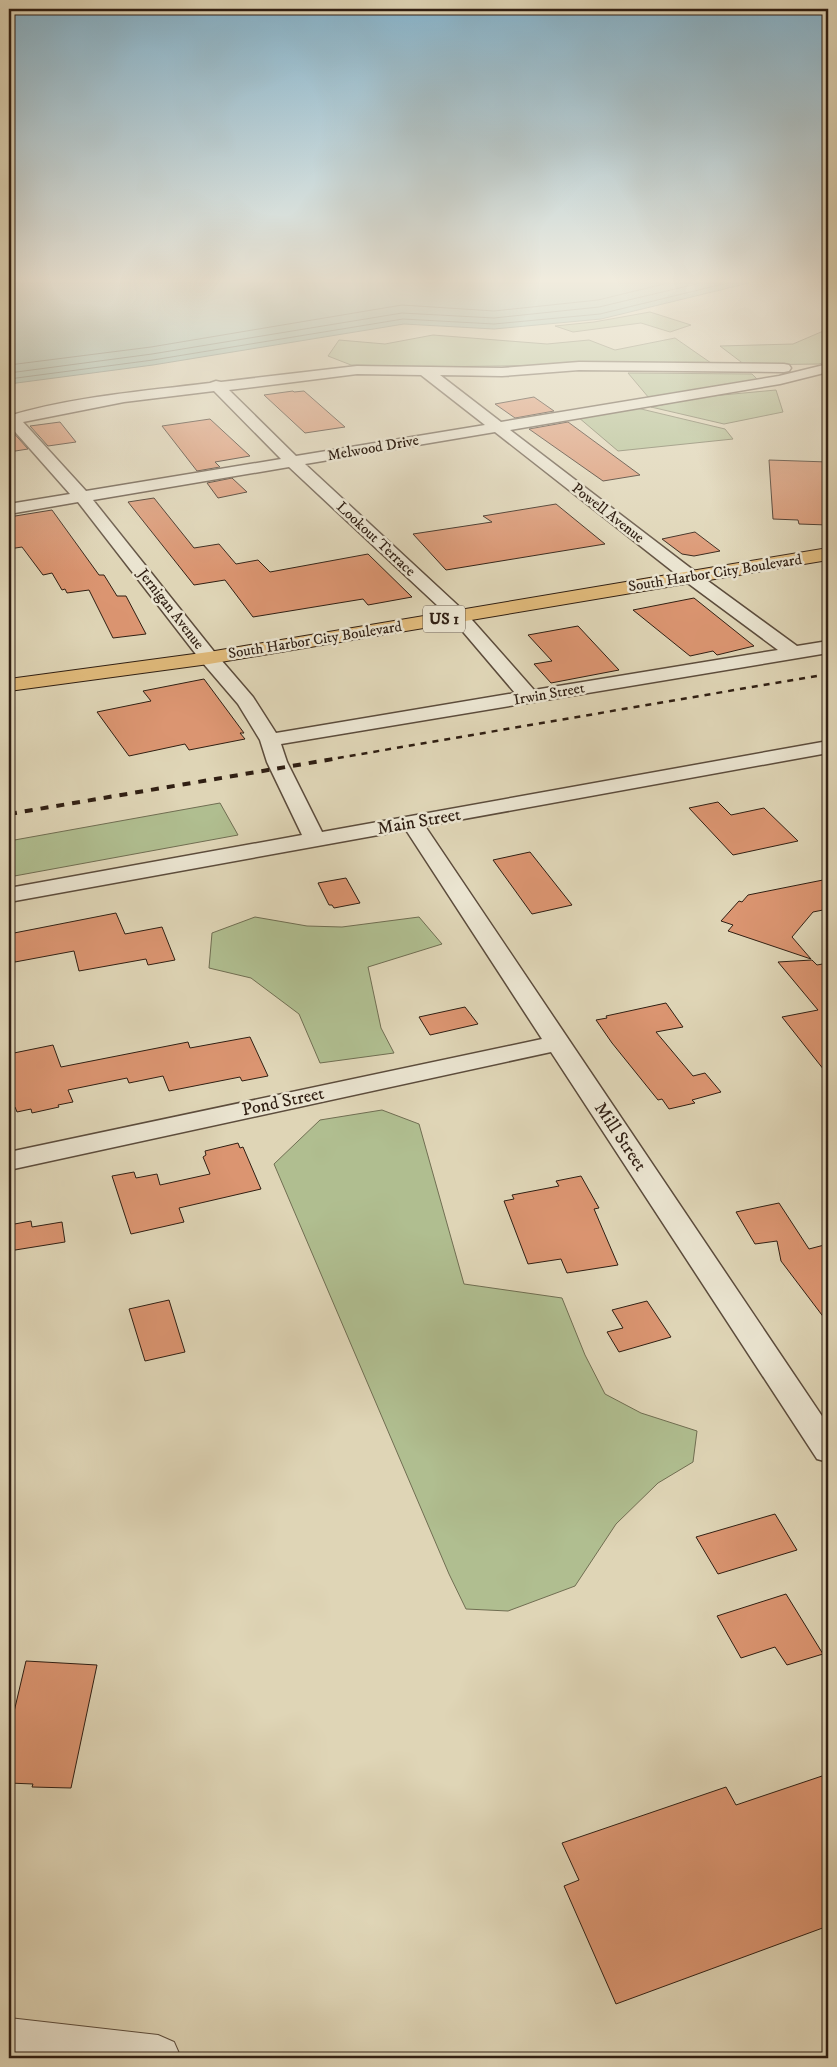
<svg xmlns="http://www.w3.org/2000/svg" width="837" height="2067" viewBox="0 0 837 2067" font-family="'IM FELL DW Pica',serif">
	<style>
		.green { fill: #b0be90; stroke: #706e52 }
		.water { fill: #94b9ab; stroke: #6c7b6e }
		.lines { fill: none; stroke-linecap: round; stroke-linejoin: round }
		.shore { stroke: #626c5f; stroke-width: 1 }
		.building { fill: #db9571; stroke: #301f13 }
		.minor-casing { stroke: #5c4c3c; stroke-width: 3 }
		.tertiary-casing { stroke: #5c4c3c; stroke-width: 2 }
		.primary-casing { stroke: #301f13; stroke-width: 2 }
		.minor { fill: #eae4d0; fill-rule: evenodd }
		.tertiary { fill: #eae4d0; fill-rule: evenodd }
		.primary { fill: #e0ba7b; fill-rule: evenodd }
		.rail-far1 { stroke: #301f13; stroke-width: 2.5; stroke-dasharray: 6 6; stroke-linecap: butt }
		.rail { stroke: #301f13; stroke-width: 4; stroke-dasharray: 8 8; stroke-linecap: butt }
		.labels { text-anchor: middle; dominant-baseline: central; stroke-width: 5; stroke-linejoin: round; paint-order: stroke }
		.far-street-label { font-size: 15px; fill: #301f13; stroke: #eae4d0 }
		.shield { fill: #eae4d0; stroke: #685a4c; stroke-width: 1 }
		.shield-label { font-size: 16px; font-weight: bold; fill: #301f13 }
		.street-label { font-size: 18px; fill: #301f13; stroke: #eae4d0 }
	</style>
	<rect width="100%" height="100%" fill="#dfd5b6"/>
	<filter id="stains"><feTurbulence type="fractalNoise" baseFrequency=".004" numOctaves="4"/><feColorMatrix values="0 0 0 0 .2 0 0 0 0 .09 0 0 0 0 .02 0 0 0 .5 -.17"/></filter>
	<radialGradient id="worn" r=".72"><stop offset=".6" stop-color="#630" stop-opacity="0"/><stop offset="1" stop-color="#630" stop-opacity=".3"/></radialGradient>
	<g class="green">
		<path d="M650,312L691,325L670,332L641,323L573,332L555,326L594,322Z"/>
		<path d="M828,329V361L819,364L745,365L720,346L793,344Z"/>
		<path d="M433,335L547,344L589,340L615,350L675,338L711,363L424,367L351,365L328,356L339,340L385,344Z"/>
		<path d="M628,373L752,374L757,379L739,384L649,398Z"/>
		<path d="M776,390L783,412L724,424L651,407L701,397Z"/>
		<path d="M637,408L725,429L733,439L618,451L578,417Z"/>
		<path d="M220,803L238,835L9,877V841Z"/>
		<path d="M255,917L307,926L342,927L419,917L442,944L368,967L381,1028L394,1053L320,1063L299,1014L251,978L209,968L212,933Z"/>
		<path d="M382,1110L419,1124L464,1284L562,1298L585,1355L605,1394L641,1413L697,1431L693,1462L658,1483L616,1524L575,1586L508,1611L466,1609L449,1574L274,1164L320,1120Z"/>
	</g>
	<path class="water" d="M9,283H749L601,319L494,329L404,324L153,365L9,384Z"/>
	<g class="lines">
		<g class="shore">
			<path d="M9,365L151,347L402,305L494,311L598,300L668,283"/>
			<path d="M9,373L152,354L402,313L494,318L599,307L700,283"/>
			<path d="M9,379L153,360L403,319L494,324L600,314L727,283"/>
		</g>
	</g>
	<g class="building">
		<path d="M293,391L294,392L304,391L345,427L305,433L264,395Z"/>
		<path d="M534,397L554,411L515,418L495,404Z"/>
		<path d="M210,419L250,456L215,462L220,467L197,471L162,426Z"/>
		<path d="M60,422L76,442L48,446L30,426Z"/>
		<path d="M568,422L640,475L603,481L529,429Z"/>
		<path d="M10,429L28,449L9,452V430Z"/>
		<path d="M769,460L828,462V525L799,524L798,520L773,519Z"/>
		<path d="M232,478L247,492L218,498L207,483Z"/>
		<path d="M154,498L194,548L219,544L236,564L258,560L270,572L368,554L412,597L368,605L363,599L253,617L225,580L194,585L128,502Z"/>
		<path d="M556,504L605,544L446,570L413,534L492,522L483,516Z"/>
		<path d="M52,510L99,575H104L117,596H126L146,634L113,638L89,590L67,593L65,589L62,590L52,573L43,575L22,547L9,549V517Z"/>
		<path d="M695,532L720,551L694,556L682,554L662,539Z"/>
		<path d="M694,598L754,646L717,655L713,651L690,656L633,610Z"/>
		<path d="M578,626L619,670L551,683L534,664L552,661L528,635Z"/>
		<path d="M204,679L244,733H240L245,739L189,750L185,744L129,756L97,712L151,701L143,691Z"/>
		<path d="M718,802L731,815L764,808L798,841L733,855L689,808Z"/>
		<path d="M530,852L572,905L532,914L493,860Z"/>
		<path d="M346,878L360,903L334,908L332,905H329L318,883Z"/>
		<path d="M828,879V909L813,912L792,937L811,959L728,931L733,925L721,921L739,901L742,902L748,895Z"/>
		<path d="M116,913L125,934L162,927L175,960L148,965L146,959L79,971L74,951L15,962L13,954H9V934Z"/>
		<path d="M812,960L817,965L828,963V1075L782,1017L818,1010L778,962Z"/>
		<path d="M666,1003L683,1027L656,1032L693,1076L705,1073L721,1092L692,1100L695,1103L669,1109L662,1099L658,1100L612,1043L596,1020L607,1018L606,1016Z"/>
		<path d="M465,1007L478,1024L430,1035L419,1017Z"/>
		<path d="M250,1037L268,1076L242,1081L240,1077L169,1091L163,1076L129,1083L127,1078L68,1090L73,1102L58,1105L59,1107L32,1113L31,1109L17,1112L15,1107L9,1108V1054L53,1045L61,1067L188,1042L190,1048Z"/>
		<path d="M238,1143L240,1148L243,1147L261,1189L179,1208L184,1222L131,1234L112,1176L134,1172L136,1178L157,1174L160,1185L210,1174L203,1157L206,1155L205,1151Z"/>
		<path d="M581,1176L599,1208L594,1209L618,1265L567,1273L561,1259L528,1264L504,1201L514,1199L512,1195L559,1186L556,1181Z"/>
		<path d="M779,1203L809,1249L828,1244V1323L781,1261L777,1241L755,1244L736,1212Z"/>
		<path d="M31,1221L32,1227L62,1222L65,1242L9,1251V1225Z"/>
		<path d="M169,1300L185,1352L145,1361L129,1309Z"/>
		<path d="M647,1301L671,1337L619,1352L607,1332L623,1328L612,1310Z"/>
		<path d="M775,1514L797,1550L718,1574L696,1537Z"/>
		<path d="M786,1594L823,1654L787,1665L775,1647L741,1658L717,1616Z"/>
		<path d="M26,1661L97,1665L71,1788L32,1787L33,1784L9,1783V1733Z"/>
		<path d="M828,1774V1926L616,2004L564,1886L579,1880L562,1843L726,1787L736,1805Z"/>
	</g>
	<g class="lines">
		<g class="minor-casing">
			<path id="minor" d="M579,362L784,364L789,365L791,368L789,371L784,372L579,370L502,376L440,375L501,422L779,376L828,364V372L780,384L510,430L697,573L797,646L828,641V653L281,744L287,762L322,832L828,741V753L425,826L828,1425V1462L817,1459L551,1052L9,1170V1152L542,1039L406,830L9,902V888L302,835L267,762L260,740L238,704L202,662L78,502L9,514V504L70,494L9,425V416C70,397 145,391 210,383L216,381L221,382L357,366L502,368ZM357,374L421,375L485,425L296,456L229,390ZM214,391L281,459L86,491L23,422L124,402ZM495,432L685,581L778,650L534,690L465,612L305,464ZM289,467L453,620L515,693L276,733L253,697L216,654L93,500Z"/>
		</g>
		<g class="tertiary-casing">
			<path id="tertiary" d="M9,2018L158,2035L174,2042L181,2058H9Z"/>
		</g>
		<g class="primary-casing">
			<path id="primary" d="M828,548V560L209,664L9,691V679L209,652Z"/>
		</g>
		<use href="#minor" class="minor"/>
		<use href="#tertiary" class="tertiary"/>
		<use href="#primary" class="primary"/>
		<path class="rail-far1" d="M326,760L828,674"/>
		<path class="rail" d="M9,814L333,759"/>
	</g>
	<linearGradient id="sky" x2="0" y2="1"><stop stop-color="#86b6d0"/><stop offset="0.49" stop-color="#f1ecde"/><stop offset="1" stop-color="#f1ecde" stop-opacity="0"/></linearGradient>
	<rect width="837" height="573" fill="url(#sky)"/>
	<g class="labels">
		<g class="far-street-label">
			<text transform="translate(373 448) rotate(-10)">Melwood Drive</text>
			<text transform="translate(608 513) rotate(38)">Powell Avenue</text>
			<text transform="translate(376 539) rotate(43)">Lookout Terrace</text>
			<text transform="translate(715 573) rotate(-9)">South Harbor City Boulevard</text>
			<text transform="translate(171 609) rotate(52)">Jernigan Avenue</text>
			<text transform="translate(315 640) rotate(-9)">South Harbor City Boulevard</text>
			<text transform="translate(549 694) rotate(-10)">Irwin Street</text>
		</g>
		<rect class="shield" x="423" y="605.5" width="42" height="27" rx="4"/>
		<g class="shield-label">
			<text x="444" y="619">US 1</text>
		</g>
		<g class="street-label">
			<text transform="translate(419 822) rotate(-10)">Main Street</text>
			<text transform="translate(283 1102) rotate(-12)">Pond Street</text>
			<text transform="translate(620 1137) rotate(56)">Mill Street</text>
		</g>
	</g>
	<rect width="837" height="2067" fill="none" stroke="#dfd5b6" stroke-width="30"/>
	<rect x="10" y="10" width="817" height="2047" fill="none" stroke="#301f13" stroke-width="2.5"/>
	<rect x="15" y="15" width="807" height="2037" fill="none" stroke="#301f13"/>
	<rect width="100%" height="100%" filter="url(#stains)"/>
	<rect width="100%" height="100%" fill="url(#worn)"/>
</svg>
